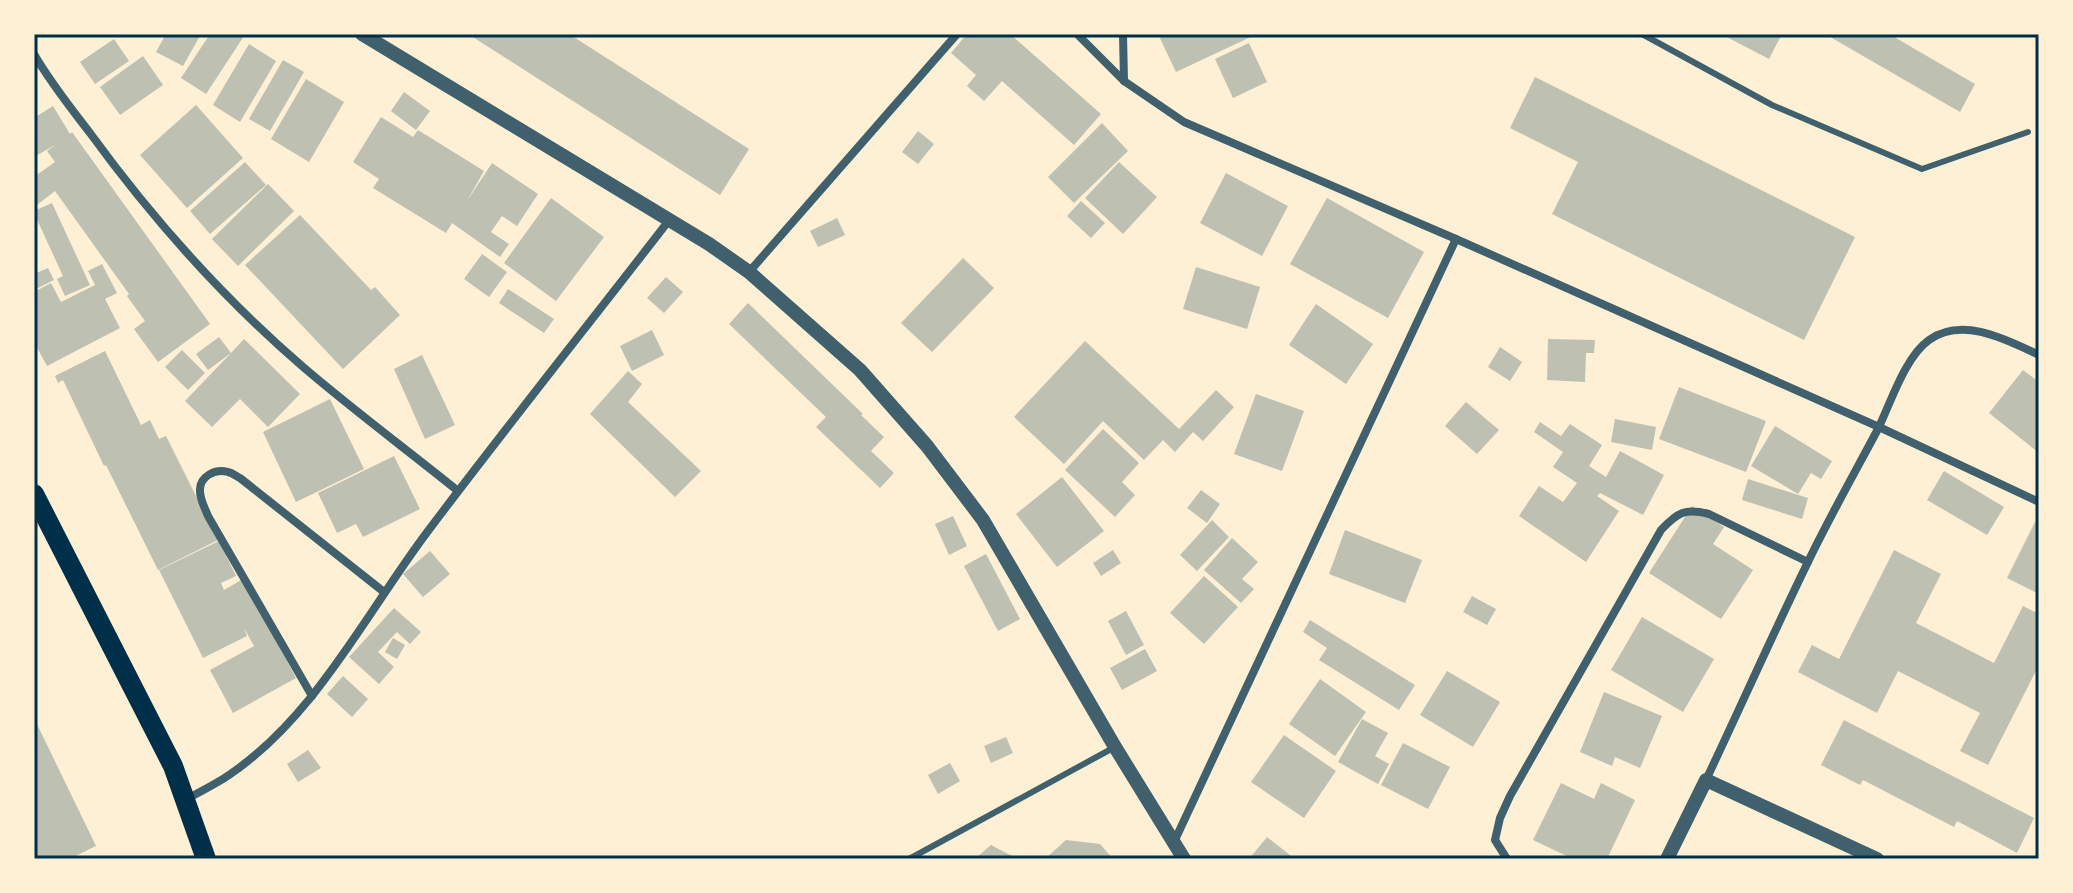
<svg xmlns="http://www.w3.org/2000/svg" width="2073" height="893" viewBox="0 0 2073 893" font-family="'Varela Round',sans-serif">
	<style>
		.building { fill: #bec0b2 }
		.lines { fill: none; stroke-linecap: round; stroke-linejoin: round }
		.service { stroke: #3f606c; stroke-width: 6 }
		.minor { stroke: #3f606c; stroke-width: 8 }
		.tertiary { stroke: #3f606c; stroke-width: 14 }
		.primary { stroke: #003049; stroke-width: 20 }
		.neatline { fill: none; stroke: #003049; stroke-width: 3 }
	</style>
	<rect width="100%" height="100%" fill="#fdf0d5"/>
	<g class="building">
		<path d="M166,34H201L183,66L156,52Z"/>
		<path d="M210,34H241L244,36L206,94L181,78Z"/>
		<path d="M468,34H569L749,149L720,195Z"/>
		<path d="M967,34H1010L1101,114L1074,145L1002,81L984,101L967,86L976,75L951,53Z"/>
		<path d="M1158,34H1257L1176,72Z"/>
		<path d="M1721,34H1782L1769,59Z"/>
		<path d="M1825,34H1889L1975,84L1960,112Z"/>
		<path d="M114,39L129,61L95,84L80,62Z"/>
		<path d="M1249,43L1267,82L1233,98L1215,59Z"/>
		<path d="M249,44L276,61L240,122L213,105Z"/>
		<path d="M143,56L163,85L120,115L100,87Z"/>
		<path d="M283,60L304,72L270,131L249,119Z"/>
		<path d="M1535,77L1855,237L1804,340L1552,214L1578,162L1510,128Z"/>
		<path d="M306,79L344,102L309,162L271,139Z"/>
		<path d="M404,92L430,111L416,130L391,111Z"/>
		<path d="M196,105L243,158L187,208L140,155Z"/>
		<path d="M53,106L70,134L72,132L210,324L158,362L134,329L145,321L127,296L129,294L55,191L37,205L34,201V177L55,162L47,151L55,145L34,157V118Z"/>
		<path d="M381,117L413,137L418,130L484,171L467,201L492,163L538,194L517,226L502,216L491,232L509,244L500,257L452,223L446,233L373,188L379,179L353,162Z"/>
		<path d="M1102,123L1128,151L1074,203L1048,177Z"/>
		<path d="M918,131L934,144L918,164L902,152Z"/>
		<path d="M245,162L266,185L210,234L190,211Z"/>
		<path d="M1119,162L1157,197L1123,234L1085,198Z"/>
		<path d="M1226,173L1288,206L1262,256L1200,223Z"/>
		<path d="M268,184L294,211L238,266L212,239Z"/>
		<path d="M551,198L604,237L556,301L504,263Z"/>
		<path d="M1327,198L1424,252L1388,318L1290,264Z"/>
		<path d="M1081,201L1105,223L1091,238L1067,216Z"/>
		<path d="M52,203L90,285L65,296L57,279L63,276L34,213V211Z"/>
		<path d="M300,215L371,290L375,287L400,315L343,369L245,265Z"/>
		<path d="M837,218L845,235L818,247L810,231Z"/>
		<path d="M482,254L507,272L489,297L464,279Z"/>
		<path d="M963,258L994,288L932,352L901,323Z"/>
		<path d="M102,264L117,293L105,299L120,328L47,366L34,342V292L51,283L61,302L95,285L88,271Z"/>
		<path d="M1196,267L1260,287L1247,329L1183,309Z"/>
		<path d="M48,268L54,280L34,290V274Z"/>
		<path d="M666,277L683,292L664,313L647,298Z"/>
		<path d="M508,289L554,319L544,333L499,303Z"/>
		<path d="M748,303L863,414L861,415L884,437L871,451L894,473L880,488L816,427L826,417L729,324Z"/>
		<path d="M1316,304L1373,344L1346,384L1289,345Z"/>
		<path d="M652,330L664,355L632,371L620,346Z"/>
		<path d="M219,337L231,353L244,339L300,394L268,427L240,399L212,427L185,401L231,353L208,370L196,354Z"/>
		<path d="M1548,339L1595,340L1594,353H1586L1585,382L1547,380Z"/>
		<path d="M1085,341L1179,429L1216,390L1234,407L1203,441L1193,432L1175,452L1163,440L1144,460L1103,421L1064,464L1014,417Z"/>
		<path d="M1500,347L1522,362L1510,381L1488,367Z"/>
		<path d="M182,350L205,373L188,390L165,367Z"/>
		<path d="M105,351L141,425L150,420L159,439L166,436L218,540L158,570L106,465L104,466L63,380L58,383L55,376Z"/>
		<path d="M422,355L455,425L425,439L394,369Z"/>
		<path d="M2023,370L2039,382V453L1989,413Z"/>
		<path d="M628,371L642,384L628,402L701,471L675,497L590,414Z"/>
		<path d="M1679,387L1766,421L1746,472L1659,439Z"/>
		<path d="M1256,394L1304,411L1282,471L1234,454Z"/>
		<path d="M330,399L364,469L296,502L263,432Z"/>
		<path d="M1466,402L1499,430L1477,454L1445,426Z"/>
		<path d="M1615,419L1656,427L1652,450L1611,442Z"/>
		<path d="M1540,422L1561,436L1570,424L1602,445L1589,466L1606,477L1620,451L1664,475L1643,515L1600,493L1597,496L1619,511L1586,562L1519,516L1539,486L1563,502L1577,483L1553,467L1563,452L1534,432Z"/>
		<path d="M1775,426L1832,461L1821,479L1811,473L1798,494L1751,466Z"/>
		<path d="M1103,429L1139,463L1122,482L1135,495L1115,517L1065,470Z"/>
		<path d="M394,456L420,509L363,537L356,524L337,533L318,493Z"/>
		<path d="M1944,471L2004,507L1987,535L1927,500Z"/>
		<path d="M1062,477L1104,531L1057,567L1016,514Z"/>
		<path d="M1748,479L1808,498L1802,519L1742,500Z"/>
		<path d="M1201,490L1220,504L1207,523L1187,508Z"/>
		<path d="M1692,506L1724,527L1713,544L1753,570L1721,619L1649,573Z"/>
		<path d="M953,516L967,546L949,555L935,524Z"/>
		<path d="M1212,520L1229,537L1197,571L1180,555Z"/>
		<path d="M2035,522L2039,524V594L2007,578Z"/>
		<path d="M1345,530L1422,560L1405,603L1329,574Z"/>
		<path d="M1232,538L1258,562L1242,579L1254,589L1241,603L1204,570Z"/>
		<path d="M219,541L236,576L221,583L224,590L243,579L296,678L233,713L210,670L254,646L244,628L247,636L203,658L159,570Z"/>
		<path d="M1113,550L1121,563L1101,576L1093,563Z"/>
		<path d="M1894,550L1941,574L1916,623L1994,663L2023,606L2039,614V665L1988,765L1960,751L1980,713L1898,671L1877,713L1798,672L1812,645L1839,659Z"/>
		<path d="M430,551L450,574L423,597L403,574Z"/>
		<path d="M986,554L1020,619L998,631L964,566Z"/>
		<path d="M1204,576L1238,607L1204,644L1170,613Z"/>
		<path d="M1472,596L1496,609L1487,625L1463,612Z"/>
		<path d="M394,608L421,632L410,644L397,632L378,652L394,667L379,684L349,657Z"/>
		<path d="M1126,611L1144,645L1126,655L1108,621Z"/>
		<path d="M1642,617L1714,659L1683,712L1611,670Z"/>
		<path d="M1310,620L1415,685L1399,710L1319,660L1327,648L1303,632Z"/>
		<path d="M393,638L405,645L397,659L385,652Z"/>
		<path d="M1145,649L1157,671L1122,690L1110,668Z"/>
		<path d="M1447,671L1500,702L1473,747L1420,715Z"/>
		<path d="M343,676L368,699L352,717L327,694Z"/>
		<path d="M1320,679L1366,712L1335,756L1289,724Z"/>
		<path d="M1604,692L1662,716L1640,768L1615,757L1612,766L1580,752Z"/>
		<path d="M34,718L96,846L69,859H34Z"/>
		<path d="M1362,719L1388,733L1375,756L1389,764L1378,784L1338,762Z"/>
		<path d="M1844,720L2034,818L2017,853L1957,821L1954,827L1863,780L1860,785L1821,765Z"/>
		<path d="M1284,735L1336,771L1304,818L1251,782Z"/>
		<path d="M1006,737L1013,753L991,763L984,746Z"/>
		<path d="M1403,743L1450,767L1428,809L1381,785Z"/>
		<path d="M308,750L321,768L298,782L287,764Z"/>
		<path d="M950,763L960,781L938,794L928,775Z"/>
		<path d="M1561,783L1594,799L1601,783L1635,800L1607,859H1594L1589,857L1588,859H1573L1533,840Z"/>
		<path d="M1267,837L1295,859H1249Z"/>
		<path d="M1066,840L1100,844L1113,859H1045Z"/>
		<path d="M991,845L1018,859H975Z"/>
	</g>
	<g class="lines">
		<g class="service">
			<path d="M1642,34L1772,105L1922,169L2028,132"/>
			<path d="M909,859L1115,747"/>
		</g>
		<g class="minor">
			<path d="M1077,34L1124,81L1184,122L1456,239L1879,427L2039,502"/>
			<path d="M1123,34L1124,81"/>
			<path d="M34,54C50,82 70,107 90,133C152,218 222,297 302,366C352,409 406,449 458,491"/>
			<path d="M749,272L957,34"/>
			<path d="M312,696L208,516C205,508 200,500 200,491C199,477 215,468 228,472C233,473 236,476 240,478L384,592"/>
			<path d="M1706,780C1740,708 1772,636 1807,564C1829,518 1854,474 1878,429C1891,402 1905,357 1929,340C1963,316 2007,340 2039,355"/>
			<path d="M187,799C201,791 216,784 229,775C316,716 366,613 428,531C507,426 589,324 670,219"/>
			<path d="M1174,842L1456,239"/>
			<path d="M1507,859L1495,840L1500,818L1510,796L1661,530C1678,512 1685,508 1709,514L1808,562"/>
		</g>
		<g class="tertiary">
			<path d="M362,34L709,244L749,272L860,370L927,446L983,520L1115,747L1184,859"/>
			<path d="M1667,859L1706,780L1877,859"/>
		</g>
		<path class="primary" d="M34,494L173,766L206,859"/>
	</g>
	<rect width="2073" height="893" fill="none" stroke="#fdf0d5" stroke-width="72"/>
	<rect x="36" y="36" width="2001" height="821" class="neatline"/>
</svg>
